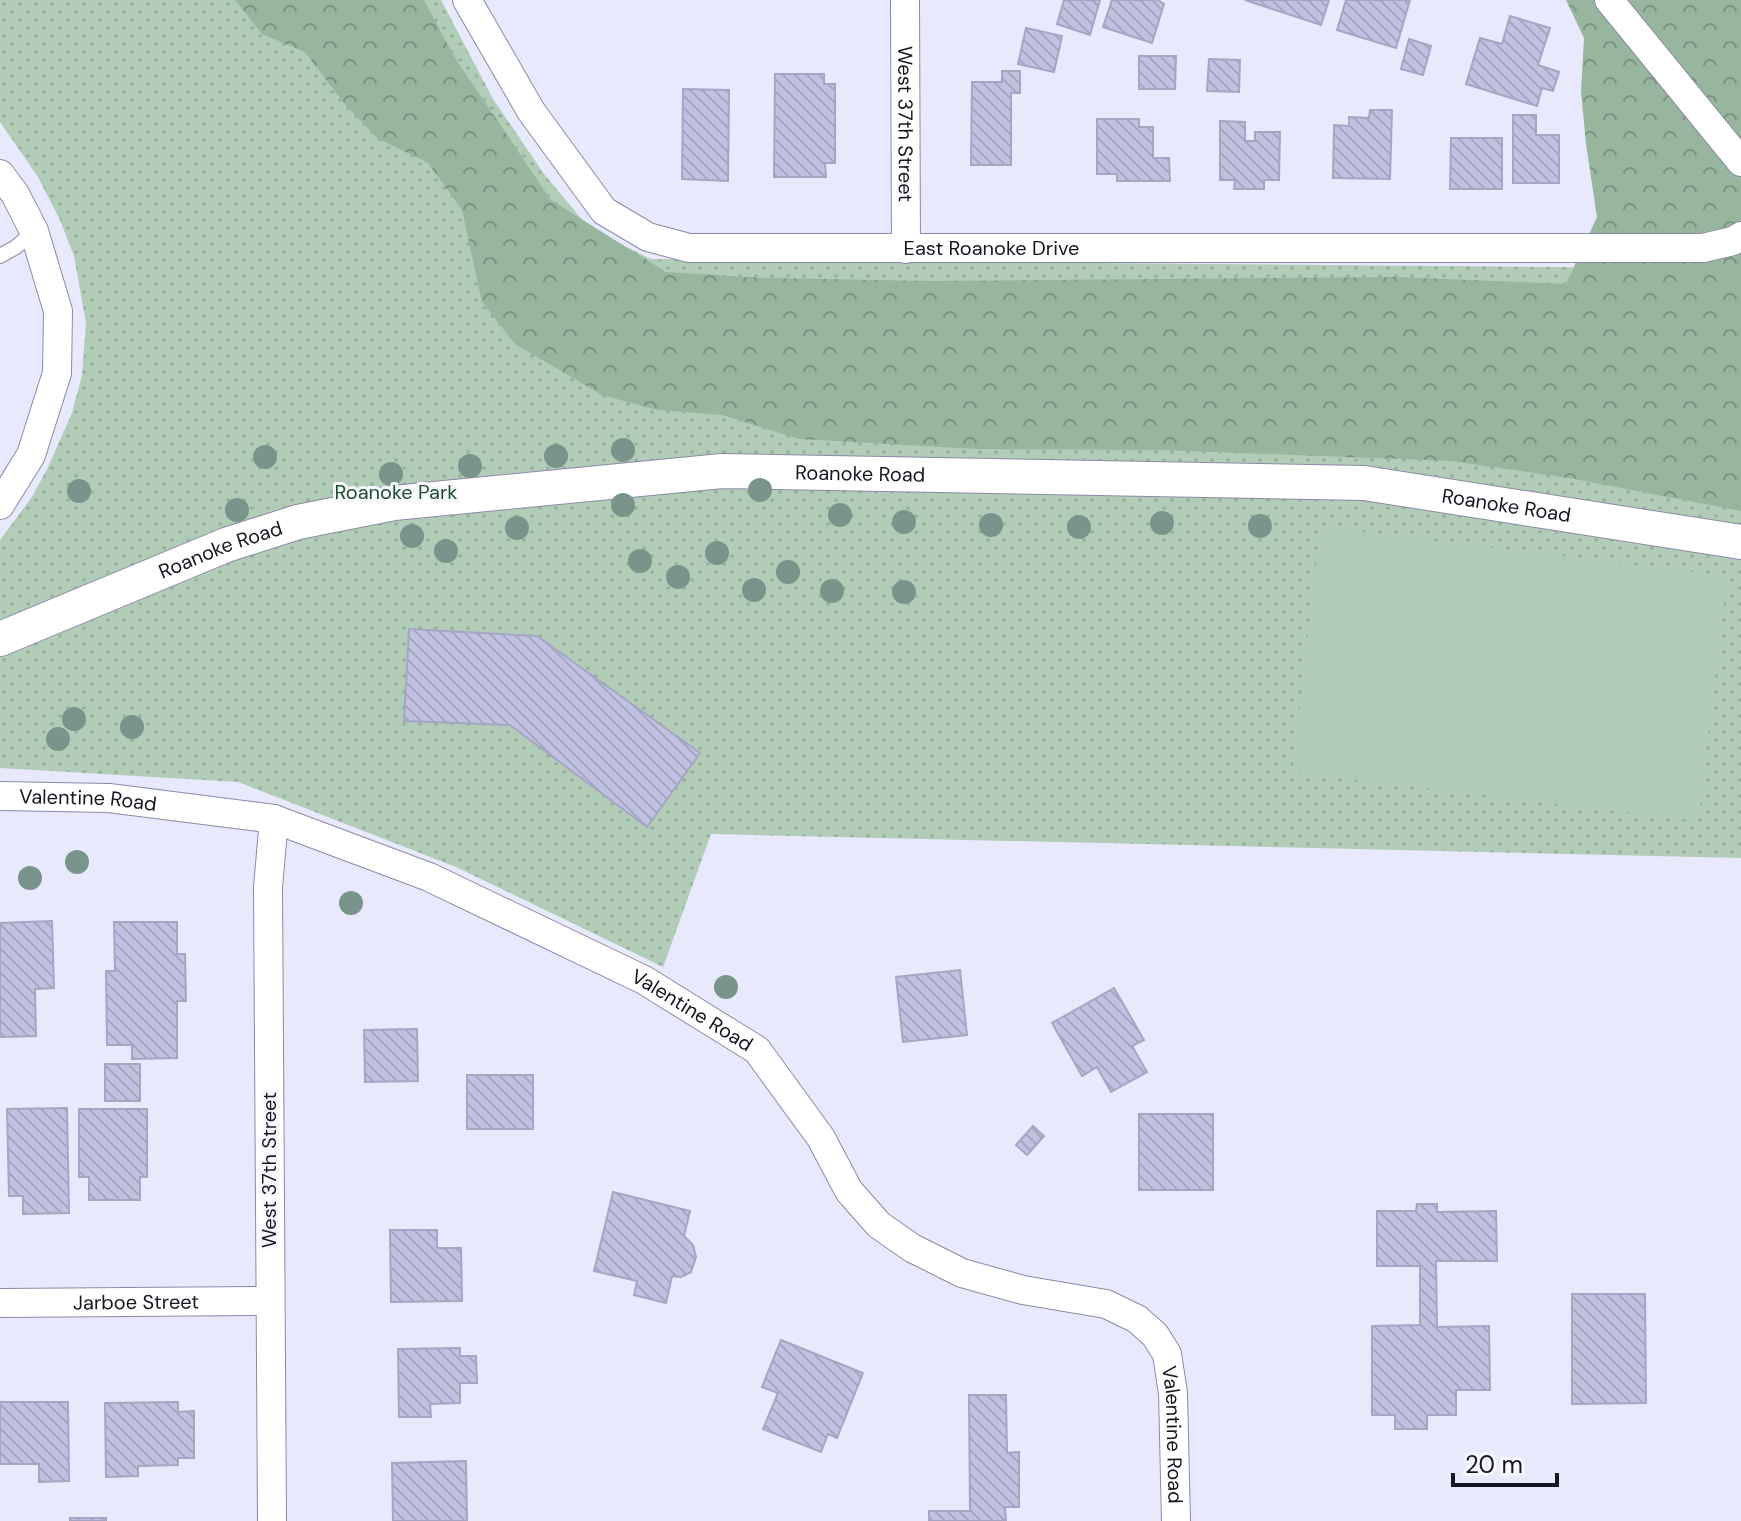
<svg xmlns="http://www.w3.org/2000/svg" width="1741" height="1521" viewBox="0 0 1741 1521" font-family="'DM Sans',sans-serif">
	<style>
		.green { fill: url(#green-dots) }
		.forest { fill: url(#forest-crowns) }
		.pitch { fill: #b2cdb7 }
		.building { fill: url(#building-back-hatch); stroke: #a5a5c4; stroke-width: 2 }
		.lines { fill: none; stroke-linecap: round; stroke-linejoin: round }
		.service-casing { stroke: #8a8aa8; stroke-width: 16 }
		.minor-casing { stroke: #8a8aa8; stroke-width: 30 }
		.tertiary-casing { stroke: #8a8aa8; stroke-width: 36 }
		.service { stroke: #fff; stroke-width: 14 }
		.minor { stroke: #fff; stroke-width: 28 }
		.tertiary { stroke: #fff; stroke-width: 34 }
		.tree { fill: #79948a }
		.labels { text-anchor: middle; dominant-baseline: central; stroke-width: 6; stroke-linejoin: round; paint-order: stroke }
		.street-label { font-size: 20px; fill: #161621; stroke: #f7f7fe }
		.park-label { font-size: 20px; fill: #1e4e2c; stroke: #f7f7fe }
	</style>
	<defs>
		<pattern id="green-dots" width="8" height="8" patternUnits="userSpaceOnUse" patternTransform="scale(2)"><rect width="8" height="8" fill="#b2cdb7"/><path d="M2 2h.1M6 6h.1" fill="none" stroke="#98af9d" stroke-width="1.8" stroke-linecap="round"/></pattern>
		<pattern id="forest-crowns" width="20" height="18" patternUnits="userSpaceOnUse" patternTransform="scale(2)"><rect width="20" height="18" fill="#98b69e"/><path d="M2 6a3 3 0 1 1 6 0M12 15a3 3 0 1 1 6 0" fill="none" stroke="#7b9380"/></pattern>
		<pattern id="building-back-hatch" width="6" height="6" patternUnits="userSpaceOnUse" patternTransform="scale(2)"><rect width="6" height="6" fill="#c1c2e1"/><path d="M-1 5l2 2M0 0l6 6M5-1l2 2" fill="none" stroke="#a5a6c1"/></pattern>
	</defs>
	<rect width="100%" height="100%" fill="#e8e9fd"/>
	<path class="green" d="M0,0H441L493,99L544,174L590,229L651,259L1678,268L1741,248V858L711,834L663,967L456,867L238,782L0,768V540L32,497L48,467L72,413L82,375L86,323L74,256L60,220L38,177L0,122Z"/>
	<path class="forest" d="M235,0H424L455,58L551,200L666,272L766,278L933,281L1395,277L1566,284L1597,217L1586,144L1581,91L1584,38L1566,0H1741V511L1569,478L1451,461L1163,450L976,449L799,439L722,415L657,410L602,395L515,344L482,302L462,210L428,163L377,138L343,102L305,52L262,34Z"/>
	<path class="pitch" d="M1321,527L1727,576L1698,821L1292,772Z"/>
	<g class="building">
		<path d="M1064,0H1100L1090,35L1057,24Z"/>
		<path d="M1112,0H1158L1164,4L1152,43L1103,27Z"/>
		<path d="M1245,0H1329L1321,25Z"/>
		<path d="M1346,0H1410L1396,48L1337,30Z"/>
		<path d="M1510,16L1550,28L1538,65L1559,72L1553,91L1542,88L1537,106L1466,84L1480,38L1502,44Z"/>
		<path d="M1026,28L1062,36L1054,72L1018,64Z"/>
		<path d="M1409,39L1431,46L1423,75L1401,69Z"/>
		<path d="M1139,56H1176L1175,89H1139Z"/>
		<path d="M1209,59L1240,60L1239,92L1207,91Z"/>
		<path d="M1002,71H1020V93H1011V165H971L972,82H1002Z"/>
		<path d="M775,74H824V84H835V163H825L826,177H774Z"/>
		<path d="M683,89L729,90L728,181L682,179Z"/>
		<path d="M1370,110H1392L1390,179L1333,178L1334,125L1349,126V117L1369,118Z"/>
		<path d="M1513,115H1536V135H1559V183H1513Z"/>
		<path d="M1097,119H1139V127H1153V158H1169L1170,181H1117V174H1097Z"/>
		<path d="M1220,121L1245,122V141H1255V132H1280L1279,180H1264V189H1234L1235,180H1220Z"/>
		<path d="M1451,138H1502V189H1450Z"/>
		<path d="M409,629L537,636L700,753L647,827L510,725L404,721Z"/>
		<path d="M52,921L54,988L35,989L36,1036L0,1037V923Z"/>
		<path d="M114,922H177V954H185L186,1001H177V1058L132,1059V1045H107L106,971H115Z"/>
		<path d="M960,970L967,1035L903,1042L896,977Z"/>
		<path d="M1114,988L1144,1040L1132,1046L1147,1072L1111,1092L1097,1067L1082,1076L1052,1023Z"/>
		<path d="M417,1029L418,1081L365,1082L364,1030Z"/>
		<rect x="105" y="1064" width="35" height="37"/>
		<rect x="467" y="1075" width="66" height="54"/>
		<path d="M67,1108L69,1213L23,1214V1196H9L7,1109Z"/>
		<path d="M79,1109H147V1177H140V1200H89V1177H79Z"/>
		<rect x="1139" y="1114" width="74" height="76"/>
		<path d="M1033,1126L1044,1136L1027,1155L1016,1145Z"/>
		<path d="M613,1192L690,1211L684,1236L693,1245L696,1257L691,1272L681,1277L672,1276L666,1303L634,1295L637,1281L594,1271Z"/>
		<path d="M1417,1204H1437V1212L1496,1211L1497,1261H1436L1437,1327L1489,1326L1490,1390H1456V1415H1427V1429H1395V1415H1372V1326L1420,1325V1266H1377V1211H1416Z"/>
		<path d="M390,1230H437V1248H461L462,1301L391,1302Z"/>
		<path d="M1572,1294H1645L1646,1403L1572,1404Z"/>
		<path d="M781,1340L863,1373L837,1438L828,1434L821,1452L763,1429L778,1393L762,1387Z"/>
		<path d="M460,1348V1356H476L477,1383H460V1403L430,1404L431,1417H399L398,1349Z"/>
		<path d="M969,1395H1006L1007,1453L1019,1452V1507H1005L1006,1521H929V1511H970Z"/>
		<path d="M0,1402H68L69,1481L39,1482V1464H0Z"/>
		<path d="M178,1402V1412L194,1411V1458H178V1465L138,1466V1476L106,1477L105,1403Z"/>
		<path d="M466,1461L467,1521H393L392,1463Z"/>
		<rect x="70" y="1518" width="36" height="3"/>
	</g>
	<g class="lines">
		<g class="service-casing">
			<path id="service" d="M0,256L16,247L34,231"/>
		</g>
		<g class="minor-casing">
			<g id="minor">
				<path id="s1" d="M467,0L531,111L604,211L648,237L689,248H1703L1733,241L1741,236"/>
				<path id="s2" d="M905,0L906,249"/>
				<path d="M1609,0L1741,162"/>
				<path d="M0,174L15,194L34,231L58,311L57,373L31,455L0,505"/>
				<path id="s3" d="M0,796L109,798L274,819L429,877L644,980L757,1050L821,1138L849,1191L879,1225L912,1248L962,1273L1023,1290L1106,1304L1137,1319L1155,1335L1167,1354L1173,1393L1176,1521"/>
				<path id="s4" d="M0,1303L270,1301"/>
				<path d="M272,1521L268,887L274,819"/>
			</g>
		</g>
		<g class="tertiary-casing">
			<g id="tertiary">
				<path id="s5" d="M0,639L226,545L298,522L394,503L722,471L1364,483L1741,542"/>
			</g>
		</g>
		<use href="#service" class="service"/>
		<use href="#minor" class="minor"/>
		<use href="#tertiary" class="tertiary"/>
	</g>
	<g class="tree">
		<circle cx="623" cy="450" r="12"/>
		<circle cx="556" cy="456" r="12"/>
		<circle cx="265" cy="457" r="12"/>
		<circle cx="470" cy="466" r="12"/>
		<circle cx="391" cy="474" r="12"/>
		<circle cx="760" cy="490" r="12"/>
		<circle cx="79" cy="491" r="12"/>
		<circle cx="623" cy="505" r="12"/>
		<circle cx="237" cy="510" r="12"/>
		<circle cx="840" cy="515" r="12"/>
		<circle cx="904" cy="522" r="12"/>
		<circle cx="1162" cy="523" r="12"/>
		<circle cx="991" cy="525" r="12"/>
		<circle cx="1260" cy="526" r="12"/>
		<circle cx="1079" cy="527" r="12"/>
		<circle cx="517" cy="528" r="12"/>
		<circle cx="412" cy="536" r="12"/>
		<circle cx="446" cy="551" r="12"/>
		<circle cx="717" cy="553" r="12"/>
		<circle cx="640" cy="561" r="12"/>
		<circle cx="788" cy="572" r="12"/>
		<circle cx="678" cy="577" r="12"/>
		<circle cx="754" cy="590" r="12"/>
		<circle cx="832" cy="591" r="12"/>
		<circle cx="904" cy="592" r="12"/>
		<circle cx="74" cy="719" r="12"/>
		<circle cx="132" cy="727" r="12"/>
		<circle cx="58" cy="739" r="12"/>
		<circle cx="77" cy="862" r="12"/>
		<circle cx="30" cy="878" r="12"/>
		<circle cx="351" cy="903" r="12"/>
		<circle cx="726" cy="987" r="12"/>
	</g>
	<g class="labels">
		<g class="street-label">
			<text stroke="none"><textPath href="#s2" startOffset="124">West 37th Street</textPath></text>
			<text stroke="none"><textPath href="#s1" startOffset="648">East Roanoke Drive</textPath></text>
			<text stroke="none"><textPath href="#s5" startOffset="886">Roanoke Road</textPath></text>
			<text stroke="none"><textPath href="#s5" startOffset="1534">Roanoke Road</textPath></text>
			<text stroke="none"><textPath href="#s5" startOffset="238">Roanoke Road</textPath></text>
			<text stroke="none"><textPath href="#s3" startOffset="88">Valentine Road</textPath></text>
			<text stroke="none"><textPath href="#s3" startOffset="736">Valentine Road</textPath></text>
			<text transform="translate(269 1170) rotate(-90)">West 37th Street</text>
			<text stroke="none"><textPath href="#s4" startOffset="136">Jarboe Street</textPath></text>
			<text stroke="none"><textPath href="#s3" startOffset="1432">Valentine Road</textPath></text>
		</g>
		<g class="park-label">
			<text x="396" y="492">Roanoke Park</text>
		</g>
	</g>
	<path d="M1453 1473v12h104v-12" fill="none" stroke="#161621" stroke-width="4"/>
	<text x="1465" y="1473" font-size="24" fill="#161621" stroke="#f7f7fe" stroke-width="6" paint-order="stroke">20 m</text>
</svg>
